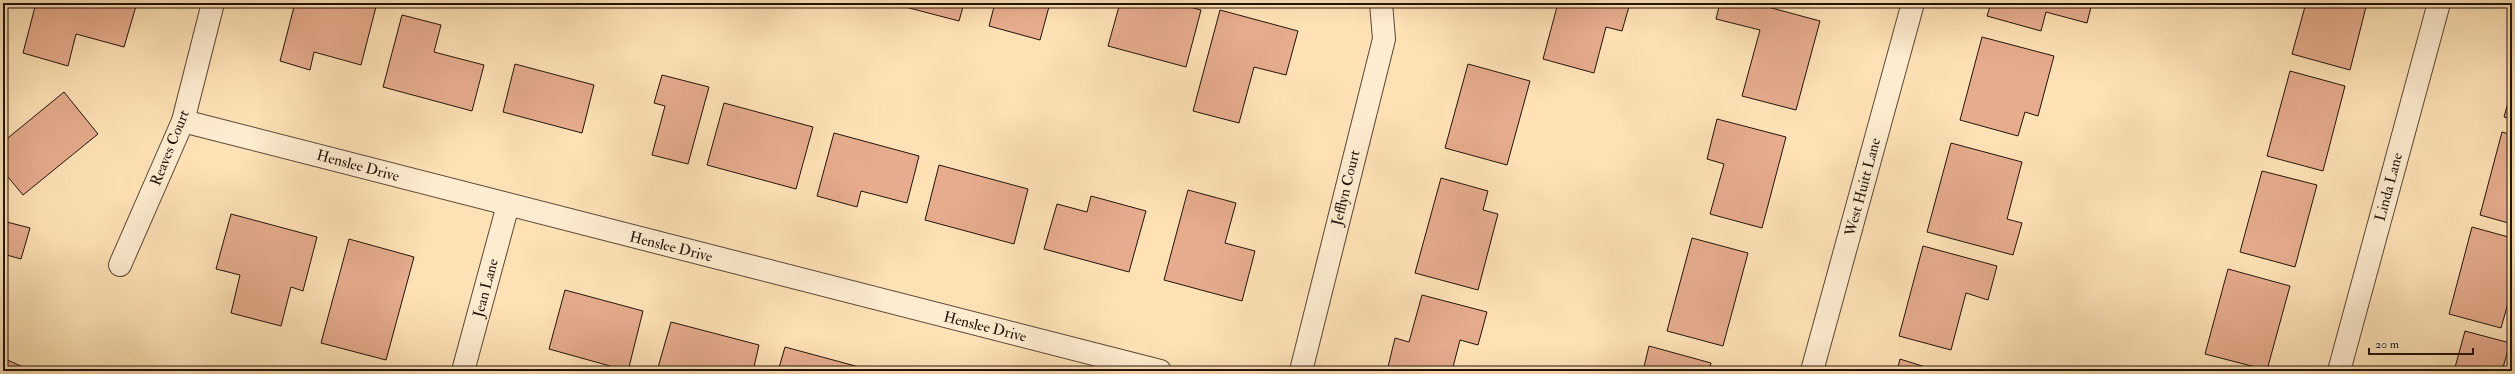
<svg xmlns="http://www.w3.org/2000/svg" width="2515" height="374" viewBox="0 0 2515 374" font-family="'IM FELL Double Pica',serif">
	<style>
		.building { fill: #e6ac8d; stroke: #22130a }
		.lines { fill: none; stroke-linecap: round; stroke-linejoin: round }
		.street-casing { stroke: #594735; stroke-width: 24 }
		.street { stroke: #feecd0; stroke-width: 22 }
		.labels { text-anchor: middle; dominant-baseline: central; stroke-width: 3.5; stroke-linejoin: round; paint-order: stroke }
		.street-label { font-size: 15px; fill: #22130a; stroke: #feecd0 }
	</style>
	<rect width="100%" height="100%" fill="#fee2b6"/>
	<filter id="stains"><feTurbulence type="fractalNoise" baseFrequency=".005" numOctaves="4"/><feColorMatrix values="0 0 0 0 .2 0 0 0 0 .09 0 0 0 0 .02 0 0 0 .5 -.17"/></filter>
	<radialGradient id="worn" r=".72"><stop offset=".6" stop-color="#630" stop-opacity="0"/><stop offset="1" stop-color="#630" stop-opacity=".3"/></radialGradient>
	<g class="building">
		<path d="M36,3H125L136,6L124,47L76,34L68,66L23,53Z"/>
		<path d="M295,3H377L361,65L314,52L310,70L280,61Z"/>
		<path d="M890,3H964L959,21Z"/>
		<path d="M995,3H1050L1040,40L989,26Z"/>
		<path d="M1120,3H1175L1201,10L1186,67L1108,46Z"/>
		<path d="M1558,3H1630L1622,31L1606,27L1594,73L1543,59Z"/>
		<path d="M1720,3H1753L1820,21L1796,110L1742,96L1760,30L1716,19Z"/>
		<path d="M1991,3H2092L2087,23L2046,12L2041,31L1987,16Z"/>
		<path d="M2306,3H2367L2350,70L2292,54Z"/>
		<path d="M1220,10L1298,31L1286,75L1254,67L1239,123L1193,111Z"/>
		<path d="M402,15L441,25L434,52L484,65L472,111L383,87Z"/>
		<path d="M1982,37L2054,56L2038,116L2025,112L2018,136L1960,120Z"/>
		<path d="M515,64L594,85L582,133L503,112Z"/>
		<path d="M1468,64L1530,81L1507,165L1445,148Z"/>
		<path d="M2290,71L2345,86L2323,171L2267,156Z"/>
		<path d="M662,75L709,87L688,164L652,155L665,106L654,103Z"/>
		<path d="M2512,88V119L2504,117Z"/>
		<path d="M64,92L98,134L23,195L3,171V142Z"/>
		<path d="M724,103L813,127L796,189L707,165Z"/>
		<path d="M1717,119L1786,137L1762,228L1710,214L1724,164L1707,159Z"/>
		<path d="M2502,132L2512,135V224L2480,215Z"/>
		<path d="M834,133L919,156L907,203L861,191L857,207L817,196Z"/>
		<path d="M1951,143L2022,162L2007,219L2022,223L2013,255L1927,232Z"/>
		<path d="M939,165L1028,189L1014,244L925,220Z"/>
		<path d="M2262,171L2317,185L2295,267L2240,252Z"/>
		<path d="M1441,178L1488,191L1483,210L1498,214L1478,290L1415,273Z"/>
		<path d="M1188,190L1236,203L1225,243L1255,251L1242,301L1164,280Z"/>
		<path d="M1091,196L1146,211L1129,272L1044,249L1057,204L1087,212Z"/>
		<path d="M231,214L317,237L303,291L291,287L281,326L231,313L240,275L216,269Z"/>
		<path d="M3,221L30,228L21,259L3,254Z"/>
		<path d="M2472,227L2512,238V289L2501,328L2449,314Z"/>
		<path d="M1692,238L1748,253L1723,346L1667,331Z"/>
		<path d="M349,239L414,257L386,360L321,343Z"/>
		<path d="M1923,246L1997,266L1988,300L1966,293L1951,350L1899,336Z"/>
		<path d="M2228,269L2290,286L2267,370L2205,354Z"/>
		<path d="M565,290L643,311L628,371L549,349Z"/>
		<path d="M1422,295L1487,312L1478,345L1460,340L1452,371H1387L1395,338L1409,342Z"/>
		<path d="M671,322L759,345L753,371H657Z"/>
		<path d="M2465,331L2510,343L2502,371H2454Z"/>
		<path d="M1649,346L1711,363L1709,371H1643Z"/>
		<path d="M785,347L874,371H778Z"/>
		<path d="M3,358L32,371H3Z"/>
		<path d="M1900,359L1938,371H1897Z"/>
		<path d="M2193,366L2214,371H2192Z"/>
	</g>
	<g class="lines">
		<g class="street-casing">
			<g id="street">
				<path d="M183,121L1160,371"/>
				<path d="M120,265L183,121L213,3"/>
				<path d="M463,371L508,205"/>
				<path d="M1301,371L1384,39L1381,3"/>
				<path d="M1812,371L1913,3"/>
				<path d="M2339,371L2439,3"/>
			</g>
		</g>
		<use href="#street" class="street"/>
	</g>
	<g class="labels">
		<g class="street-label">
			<text transform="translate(170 148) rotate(-68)">Reaves Court</text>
			<text transform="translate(358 166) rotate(15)">Henslee Drive</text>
			<text transform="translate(1863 187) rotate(-75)">West Huitt Lane</text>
			<text transform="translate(2389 187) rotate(-75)">Linda Lane</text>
			<text transform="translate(1346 188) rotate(-76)">Jefflyn Court</text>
			<text transform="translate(671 247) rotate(14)">Henslee Drive</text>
			<text transform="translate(486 288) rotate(-75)">Jean Lane</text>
			<text transform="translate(985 327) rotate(14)">Henslee Drive</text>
		</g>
	</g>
	<rect width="2515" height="374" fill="none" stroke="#fee2b6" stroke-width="16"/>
	<rect x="4" y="4" width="2507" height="366" fill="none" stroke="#22130a" stroke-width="2"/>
	<rect x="8" y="8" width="2499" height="358" fill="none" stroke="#22130a"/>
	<path d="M2369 348v6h104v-6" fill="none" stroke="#22130a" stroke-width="2"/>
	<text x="2375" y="348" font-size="12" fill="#22130a" stroke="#feecd0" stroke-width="3" paint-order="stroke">20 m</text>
	<rect width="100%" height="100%" filter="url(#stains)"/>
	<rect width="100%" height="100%" fill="url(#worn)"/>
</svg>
